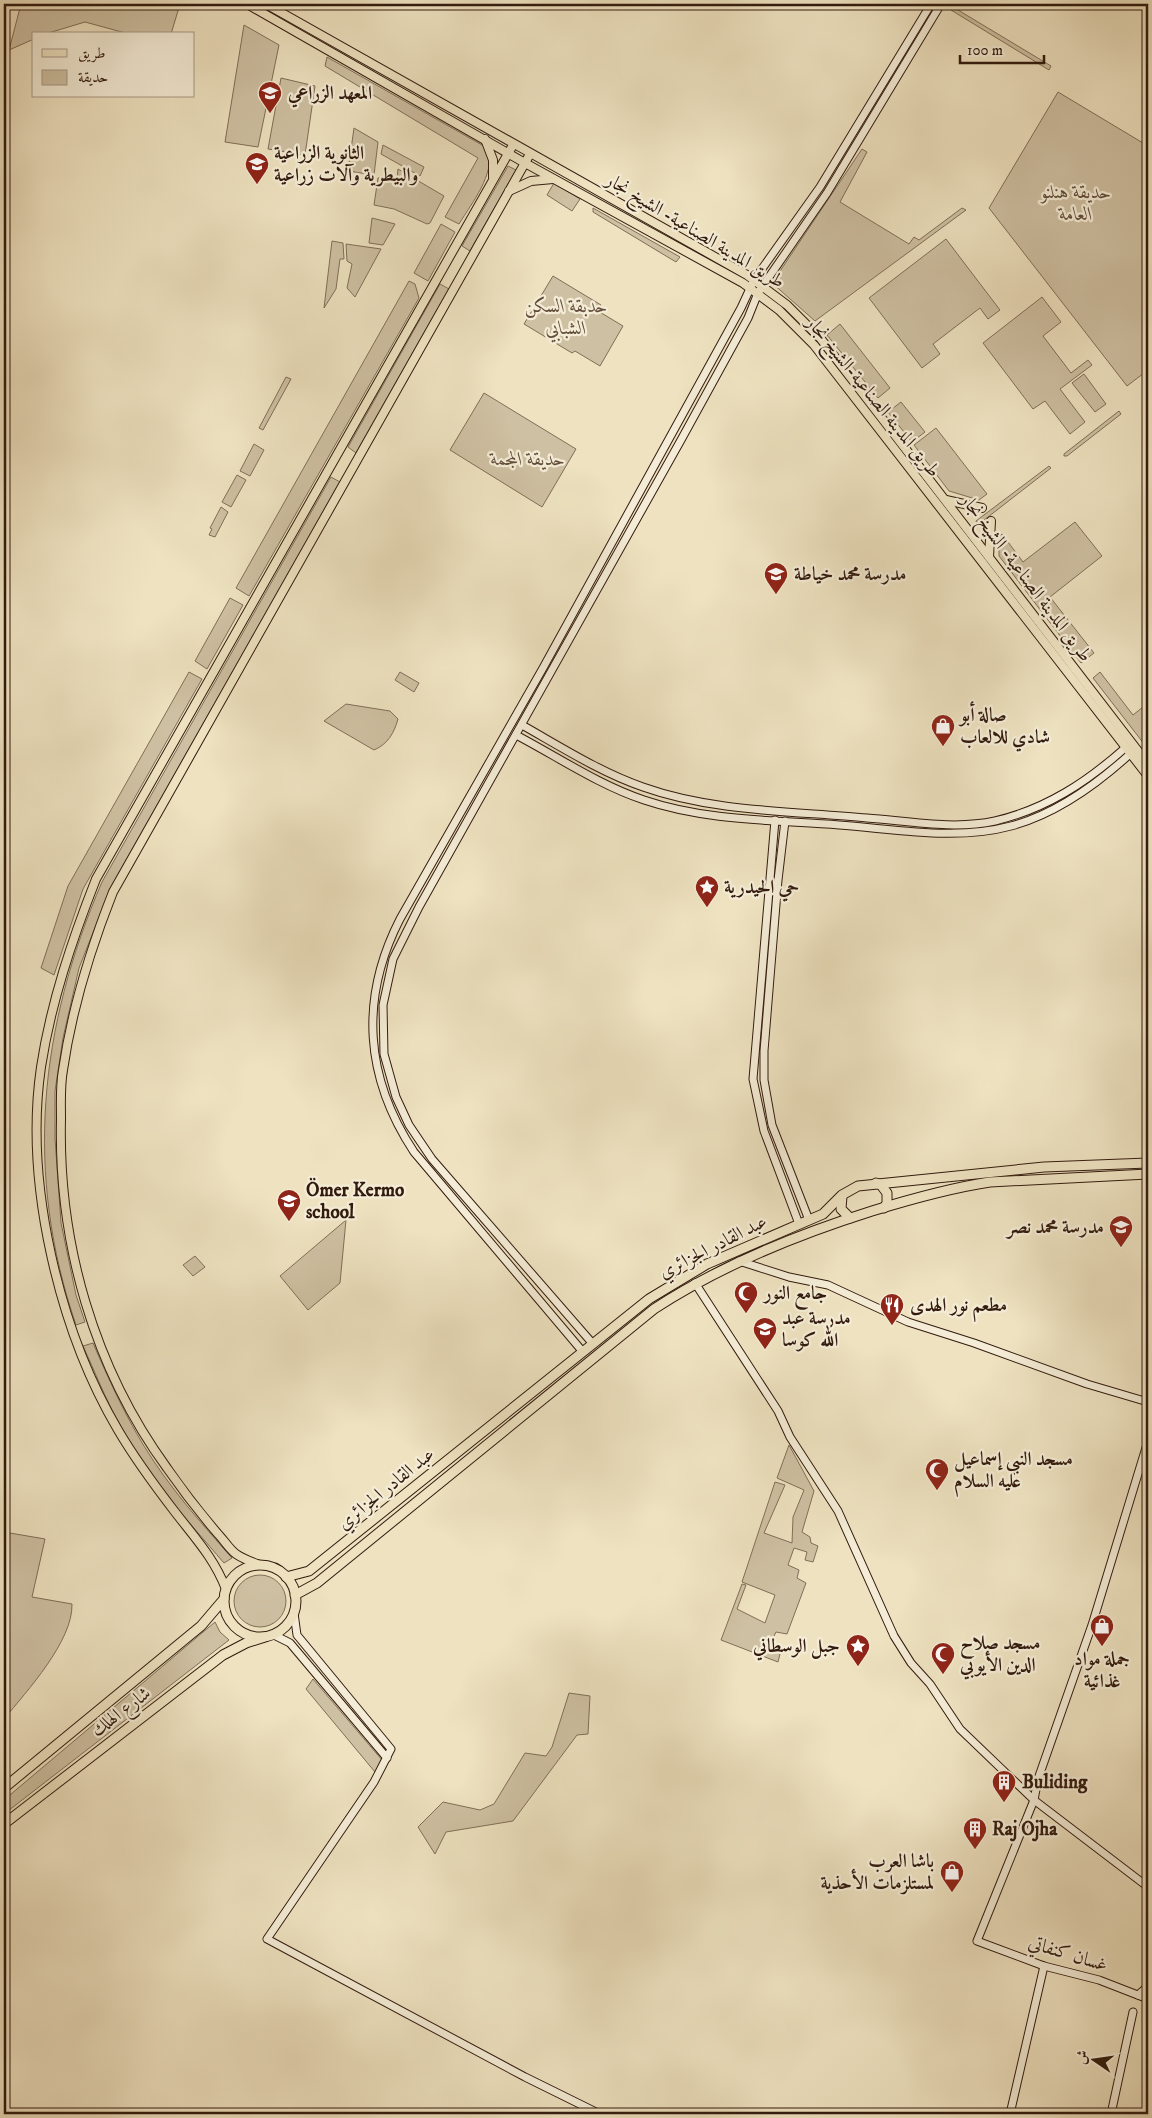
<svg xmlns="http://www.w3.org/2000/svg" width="1152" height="2118" viewBox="0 0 1152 2118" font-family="'IM FELL DW Pica',Amiri,serif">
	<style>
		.green { fill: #cec0a2; stroke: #806e58 }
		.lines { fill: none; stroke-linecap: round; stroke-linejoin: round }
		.secondary-casing { stroke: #321b0e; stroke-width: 9 }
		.primary-casing { stroke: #321b0e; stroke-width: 10 }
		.highway-casing { stroke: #321b0e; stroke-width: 11 }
		.secondary { stroke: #f4ecd6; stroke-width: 7 }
		.primary { stroke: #eee2c0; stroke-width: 8 }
		.highway { stroke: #eee2c0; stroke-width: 9 }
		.labels { text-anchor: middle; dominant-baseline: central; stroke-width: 4.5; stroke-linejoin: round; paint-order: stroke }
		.poi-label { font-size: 19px; font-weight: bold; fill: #321b0e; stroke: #f4ecd6; text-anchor: start }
		.park-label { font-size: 19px; font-style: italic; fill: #614d3a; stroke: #f4ecd6 }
		.street-label { font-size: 19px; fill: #321b0e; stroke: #f4ecd6 }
	</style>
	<rect width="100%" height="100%" fill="#eee2c0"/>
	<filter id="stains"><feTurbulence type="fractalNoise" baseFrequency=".004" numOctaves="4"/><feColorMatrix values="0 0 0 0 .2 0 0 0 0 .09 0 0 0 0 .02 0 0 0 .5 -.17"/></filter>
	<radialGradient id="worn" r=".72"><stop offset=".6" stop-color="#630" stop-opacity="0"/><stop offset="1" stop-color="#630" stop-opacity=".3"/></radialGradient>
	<g class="green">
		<path d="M21,4H180L171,34H129L85,22L45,34H34V39L9,50Z"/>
		<path d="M953,7L1051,66L1049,70L951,10Z"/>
		<path d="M244,25L279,45L258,147L225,142Z"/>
		<path d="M327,57L489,149C494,176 473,201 459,224L445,217L478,158L325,66Z"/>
		<path d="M281,78L315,86L305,155L268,149Z"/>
		<path d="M1058,92L1148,146V370L1127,386L989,208Z"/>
		<path d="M354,128L378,142L374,175L348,171Z"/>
		<path d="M383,145L424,167L420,176L381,154Z"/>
		<path d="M862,149L867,152L840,202L909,244L914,237L919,240L962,208L966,210L815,321L772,283Z"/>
		<path d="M508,166L516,170L470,251L462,246Z"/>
		<path d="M398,169L444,196L430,223L427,224L394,209L374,205L378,178L397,179Z"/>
		<path d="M554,183L580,199L572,211L547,195Z"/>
		<path d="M593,208L680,257L676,262L593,212Z"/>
		<path d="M372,218L395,224L383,245L369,243Z"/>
		<path d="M441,224L455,232L428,281L414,273Z"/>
		<path d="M946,239L1000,310L988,319L980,308L933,344L940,354L922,368L869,298Z"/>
		<path d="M332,241L343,243L344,259H340L336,289L324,308Z"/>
		<path d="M346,244L381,249L355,297L347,288L352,264L347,261Z"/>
		<path d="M553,276L601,305L598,311L623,326L600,366L575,351L572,353L524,324Z"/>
		<path d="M409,281L415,284L419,298L249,596L236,588Z"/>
		<path d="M440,284L449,289L356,453L348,447Z"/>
		<path d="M1042,297L1061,322L1043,336L1071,373L1088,360L1092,365L1060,389L1085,422L1070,434L1045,401L1033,409L983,343Z"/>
		<path d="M840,324L890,388L878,398L827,335Z"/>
		<path d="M1084,374L1106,404L1095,412L1072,383Z"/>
		<path d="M286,377L291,379L263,430L259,428Z"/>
		<path d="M484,393L576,449L542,507L450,450Z"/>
		<path d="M901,402L925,432L912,442L888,412Z"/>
		<path d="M1119,411L1121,414L1067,456H1064V454Z"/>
		<path d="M936,428L987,494L979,500L949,491L914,445Z"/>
		<path d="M254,444L264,450L250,476L240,471Z"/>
		<path d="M1049,466L1051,468L979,524H977L976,521Z"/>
		<path d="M237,475L246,480L231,507L222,502Z"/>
		<path d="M331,477L340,482L111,887L79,968L63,1038L55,1091V1139L61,1223L76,1295L85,1322L76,1325C24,1173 39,1028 102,882Z"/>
		<path d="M221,507L228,512L215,537L209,535L212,529L210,528Z"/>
		<path d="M1075,522L1102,556L1050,597L1094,653L1081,663L999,556V537L1002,534L1023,562Z"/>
		<path d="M230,598L243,605L207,669L195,661Z"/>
		<path d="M189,672L202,679L83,889L54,975L41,968L68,886Z"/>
		<path d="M400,672L419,683L414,692L395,680Z"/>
		<path d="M1100,672L1133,715L1148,703V749L1093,678Z"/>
		<path d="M346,704L390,711L398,719C394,733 388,744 374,750L324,721Z"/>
		<path d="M346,1220L340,1283L308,1310L280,1276Z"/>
		<path d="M195,1256L205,1267L193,1276L183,1265Z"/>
		<path d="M93,1343C108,1378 124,1413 144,1446C169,1487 201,1523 232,1558L224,1563C186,1519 146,1474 119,1423C105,1398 95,1372 83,1346Z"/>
		<path d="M789,1445L814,1491L802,1532L810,1537L811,1543L818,1546L813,1562L805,1560L807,1552L794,1548L788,1565L799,1570L797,1578L806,1583L787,1634L776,1632L768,1648L780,1654L778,1662L721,1640L742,1584L746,1585L737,1609L765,1623L775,1595L742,1582L775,1482L785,1485L764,1533L792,1543L793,1517L804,1490L777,1478Z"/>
		<path d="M4,1532L45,1539L32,1597L72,1604C73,1641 27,1691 4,1719Z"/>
		<circle cx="260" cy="1601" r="26"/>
		<path d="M215,1622L220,1632L229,1640L4,1814V1800Z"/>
		<path d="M313,1679L382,1760L375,1772L306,1689Z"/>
		<path d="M569,1693L590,1696L588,1734L577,1735L513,1821L446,1832L435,1854L418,1827L443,1802L480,1810L494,1804L525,1753L546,1756L552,1747Z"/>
	</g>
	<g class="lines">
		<g class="secondary-casing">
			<g id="secondary">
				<path d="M522,725C561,747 600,772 643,787C713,812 793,811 867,818C908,821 954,830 995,821C1046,809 1087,782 1125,748"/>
				<path d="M516,735C558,757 599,785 644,800C706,821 774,820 839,825C895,829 956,841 1011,826C1056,814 1096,785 1130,754"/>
				<path d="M775,820L753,1079L764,1131L799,1224"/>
				<path d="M785,821L778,880L764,1051V1080L772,1125L809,1220"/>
				<path d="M739,1261L789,1277L828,1285L908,1322L974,1343L1087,1384L1148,1402"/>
				<path d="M695,1283L778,1411L790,1437L838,1511L894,1636L911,1663L930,1684L960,1729L1034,1800L1148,1887"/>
				<path d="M593,1344L432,1159L409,1125L396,1097L384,1054L383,1005L393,959L419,907L681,440L748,318L758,293L827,193L941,4"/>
				<path d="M583,1352L414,1152C365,1078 359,999 400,919L543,668L741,308L754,280L820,187L931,4"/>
				<path d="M1148,1441L1092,1625L1038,1779L1034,1800L977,1941L1044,1966L1099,1980L1148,1999"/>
				<path d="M294,1613L297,1635L391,1749L374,1782L267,1939L525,2077L600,2114"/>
				<path d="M274,1635L290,1643L387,1758"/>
				<path d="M1138,1995L1148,1986"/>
				<path d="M1010,2114L1044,1966"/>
				<path d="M1111,2114L1133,2012"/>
			</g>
		</g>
		<g class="primary-casing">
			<g id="primary">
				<path d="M247,4L525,163L743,283L779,310L814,345L1148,776"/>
				<path d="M266,4L747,275L787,305L821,339L1148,764"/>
				<path d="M485,139L493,160V177"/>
				<path d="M509,191L531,181L553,179"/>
				<path d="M946,500L982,508"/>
				<path d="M989,557L991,521"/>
				<path d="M260,1565C252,1562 243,1559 236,1554C229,1549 224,1540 218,1534C200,1513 183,1491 167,1468C94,1368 58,1243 61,1119C61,1103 60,1086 63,1070C72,1008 90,950 113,892L530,154"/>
				<path d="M226,1589C214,1558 195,1538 175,1512C155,1486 135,1459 118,1430C59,1330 24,1183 41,1067C51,1002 72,940 96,879L513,145"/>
			</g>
		</g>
		<g class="highway-casing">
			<g id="highway">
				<path d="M876,1183L881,1185L887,1193V1203L884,1208"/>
				<path d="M842,1196L841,1209L850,1218"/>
				<circle cx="260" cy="1601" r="36"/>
				<path d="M286,1577L309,1571L649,1299L707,1264L823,1214L842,1195L858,1186L1044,1167L1148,1163"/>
				<path d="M295,1595L317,1583L654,1309C721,1265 796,1235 872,1211C911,1199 950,1188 990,1182L1148,1174"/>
				<path d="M4,1788L201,1626L224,1599"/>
				<path d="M4,1824L223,1655L246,1643L265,1637"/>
			</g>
		</g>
		<use href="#secondary" class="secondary"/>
		<use href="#primary" class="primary"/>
		<use href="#highway" class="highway"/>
	</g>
	<defs>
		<g id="university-pin" transform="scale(1.25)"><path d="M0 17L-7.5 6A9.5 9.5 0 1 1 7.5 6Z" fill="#8f2418" stroke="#f4ecd6"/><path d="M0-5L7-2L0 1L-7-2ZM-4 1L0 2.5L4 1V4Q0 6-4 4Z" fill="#fff"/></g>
		<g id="school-pin" transform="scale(1.25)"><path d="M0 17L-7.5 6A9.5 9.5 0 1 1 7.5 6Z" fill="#8f2418" stroke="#f4ecd6"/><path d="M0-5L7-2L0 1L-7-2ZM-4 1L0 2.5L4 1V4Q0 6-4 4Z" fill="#fff"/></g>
		<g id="shop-pin" transform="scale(1.25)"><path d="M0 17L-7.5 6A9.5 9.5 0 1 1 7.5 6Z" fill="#8f2418" stroke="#f4ecd6"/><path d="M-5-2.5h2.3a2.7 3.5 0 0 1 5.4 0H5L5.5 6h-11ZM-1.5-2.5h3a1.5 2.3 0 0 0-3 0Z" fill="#fff"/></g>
		<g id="sight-pin" transform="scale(1.25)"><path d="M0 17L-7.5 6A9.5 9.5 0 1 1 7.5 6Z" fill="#8f2418" stroke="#f4ecd6"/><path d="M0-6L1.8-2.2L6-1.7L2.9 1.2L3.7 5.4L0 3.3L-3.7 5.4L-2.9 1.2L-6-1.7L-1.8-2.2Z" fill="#fff"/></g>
		<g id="mosque-pin" transform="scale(1.25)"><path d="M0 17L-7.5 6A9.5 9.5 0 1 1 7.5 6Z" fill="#8f2418" stroke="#f4ecd6"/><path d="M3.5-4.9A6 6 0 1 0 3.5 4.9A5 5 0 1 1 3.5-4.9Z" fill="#fff"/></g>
		<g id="restaurant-pin" transform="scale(1.25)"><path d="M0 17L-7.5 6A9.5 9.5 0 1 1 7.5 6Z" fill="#8f2418" stroke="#f4ecd6"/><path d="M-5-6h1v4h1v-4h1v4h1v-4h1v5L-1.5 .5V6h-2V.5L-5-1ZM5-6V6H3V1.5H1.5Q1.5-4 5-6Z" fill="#fff"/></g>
		<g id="building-pin" transform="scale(1.25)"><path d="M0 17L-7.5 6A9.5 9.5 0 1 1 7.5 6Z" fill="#8f2418" stroke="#f4ecd6"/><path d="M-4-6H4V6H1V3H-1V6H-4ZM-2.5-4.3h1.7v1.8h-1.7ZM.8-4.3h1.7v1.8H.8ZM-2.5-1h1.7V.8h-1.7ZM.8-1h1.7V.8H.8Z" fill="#fff"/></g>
	</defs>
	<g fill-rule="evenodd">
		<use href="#university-pin" x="270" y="93"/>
		<use href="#school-pin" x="257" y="164"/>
		<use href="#school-pin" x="776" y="574"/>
		<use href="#shop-pin" x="943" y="726"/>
		<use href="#sight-pin" x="707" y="887"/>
		<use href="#school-pin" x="289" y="1201"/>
		<use href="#school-pin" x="1121" y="1227"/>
		<use href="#mosque-pin" x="746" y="1293"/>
		<use href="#restaurant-pin" x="892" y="1305"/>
		<use href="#school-pin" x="765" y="1329"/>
		<use href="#mosque-pin" x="937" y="1470"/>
		<use href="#shop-pin" x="1102" y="1626"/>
		<use href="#sight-pin" x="858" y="1646"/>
		<use href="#mosque-pin" x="943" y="1654"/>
		<use href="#building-pin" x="1004" y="1782"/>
		<use href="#building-pin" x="975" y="1829"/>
		<use href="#shop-pin" x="952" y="1872"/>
	</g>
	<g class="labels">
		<g class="poi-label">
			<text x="288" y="93">المعهد الزراعي</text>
			<text x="274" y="153">الثانوية الزراعية<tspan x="274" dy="22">والبيطرية وآلات زراعية</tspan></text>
			<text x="794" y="574">مدرسة محمد خياطة</text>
			<text x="960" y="715">صالة أبو<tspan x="960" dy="22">شادي للالعاب</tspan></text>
			<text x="724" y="887">حي الحيدرية</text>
			<text x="306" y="1190">Ömer Kermo<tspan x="306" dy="22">school</tspan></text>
			<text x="1104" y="1227" text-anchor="end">مدرسة محمد نصر</text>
			<text x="764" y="1293">جامع النور</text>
			<text x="910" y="1305">مطعم نور الهدى</text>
			<text x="782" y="1318">مدرسة عبد<tspan x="782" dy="22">الله كوسا</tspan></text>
			<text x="954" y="1459">مسجد النبي إسماعيل<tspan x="954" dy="22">عليه السلام</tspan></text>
			<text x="960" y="1643">مسجد صلاح<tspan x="960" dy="22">الدين الأيوبي</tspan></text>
			<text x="840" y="1646" text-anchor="end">جبل الوسطاني</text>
			<text x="1102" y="1659" text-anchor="middle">جملة مواد<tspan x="1102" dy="22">غذائية</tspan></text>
			<text x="1022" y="1782">Buliding</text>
			<text x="992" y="1829">Raj Ojha</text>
			<text x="934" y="1861" text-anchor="end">باشا العرب<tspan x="934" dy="22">لمستلزمات الأحذية</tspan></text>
		</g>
		<g class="park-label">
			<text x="1076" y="192">حديقة هنلنو<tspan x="1076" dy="22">العامة</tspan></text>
			<text x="566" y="306">حدبقة السكن<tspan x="566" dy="22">الشبابي</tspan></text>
			<text x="528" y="459">حديقة المجمة</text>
		</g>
		<g class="street-label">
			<text transform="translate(695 231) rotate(31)">طريق المدينة الصناعية- الشيخ نجار</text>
			<text transform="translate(873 397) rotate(51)">طريق المدينة الصناعية-الشيخ نجار</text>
			<text transform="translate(1026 578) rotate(53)">طريق المدينة الصناعية- الشيخ نجار</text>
			<text transform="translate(713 1247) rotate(-27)">عبد القادر الجزائري</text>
			<text transform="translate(386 1489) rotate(-39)">عبد القادر الجزائري</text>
			<text transform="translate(121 1712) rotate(-37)">شارع الهلك</text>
			<text transform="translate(1068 1954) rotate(17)">غسان كنفاتي</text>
		</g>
	</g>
	<rect width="1152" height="2118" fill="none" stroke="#eee2c0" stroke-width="20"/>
	<rect x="5" y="5" width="1142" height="2108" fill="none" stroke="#321b0e" stroke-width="2.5"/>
	<rect x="10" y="10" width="1132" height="2098" fill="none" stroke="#321b0e"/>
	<rect x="32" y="32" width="162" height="65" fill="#f4ecd6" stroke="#a69886"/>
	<rect x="42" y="49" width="25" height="8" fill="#eee2c0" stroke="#a69886"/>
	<text x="78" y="58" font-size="15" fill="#321b0e">طريق</text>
	<rect x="42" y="70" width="25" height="15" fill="#cec0a2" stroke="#a69886"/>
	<text x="78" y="82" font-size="15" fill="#321b0e">حديقة</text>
	<g transform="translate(1094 2060) rotate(283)" stroke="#f4ecd6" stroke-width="4" paint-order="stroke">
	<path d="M0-4L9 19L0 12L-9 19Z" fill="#321b0e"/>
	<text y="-8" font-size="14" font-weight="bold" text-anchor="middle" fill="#321b0e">ش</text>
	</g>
	<path d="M960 55v8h84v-8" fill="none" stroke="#321b0e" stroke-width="2.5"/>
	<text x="967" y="55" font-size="15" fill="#321b0e" stroke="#f4ecd6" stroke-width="4" paint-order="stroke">100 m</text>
	<rect width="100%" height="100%" filter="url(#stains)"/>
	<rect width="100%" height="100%" fill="url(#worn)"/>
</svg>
